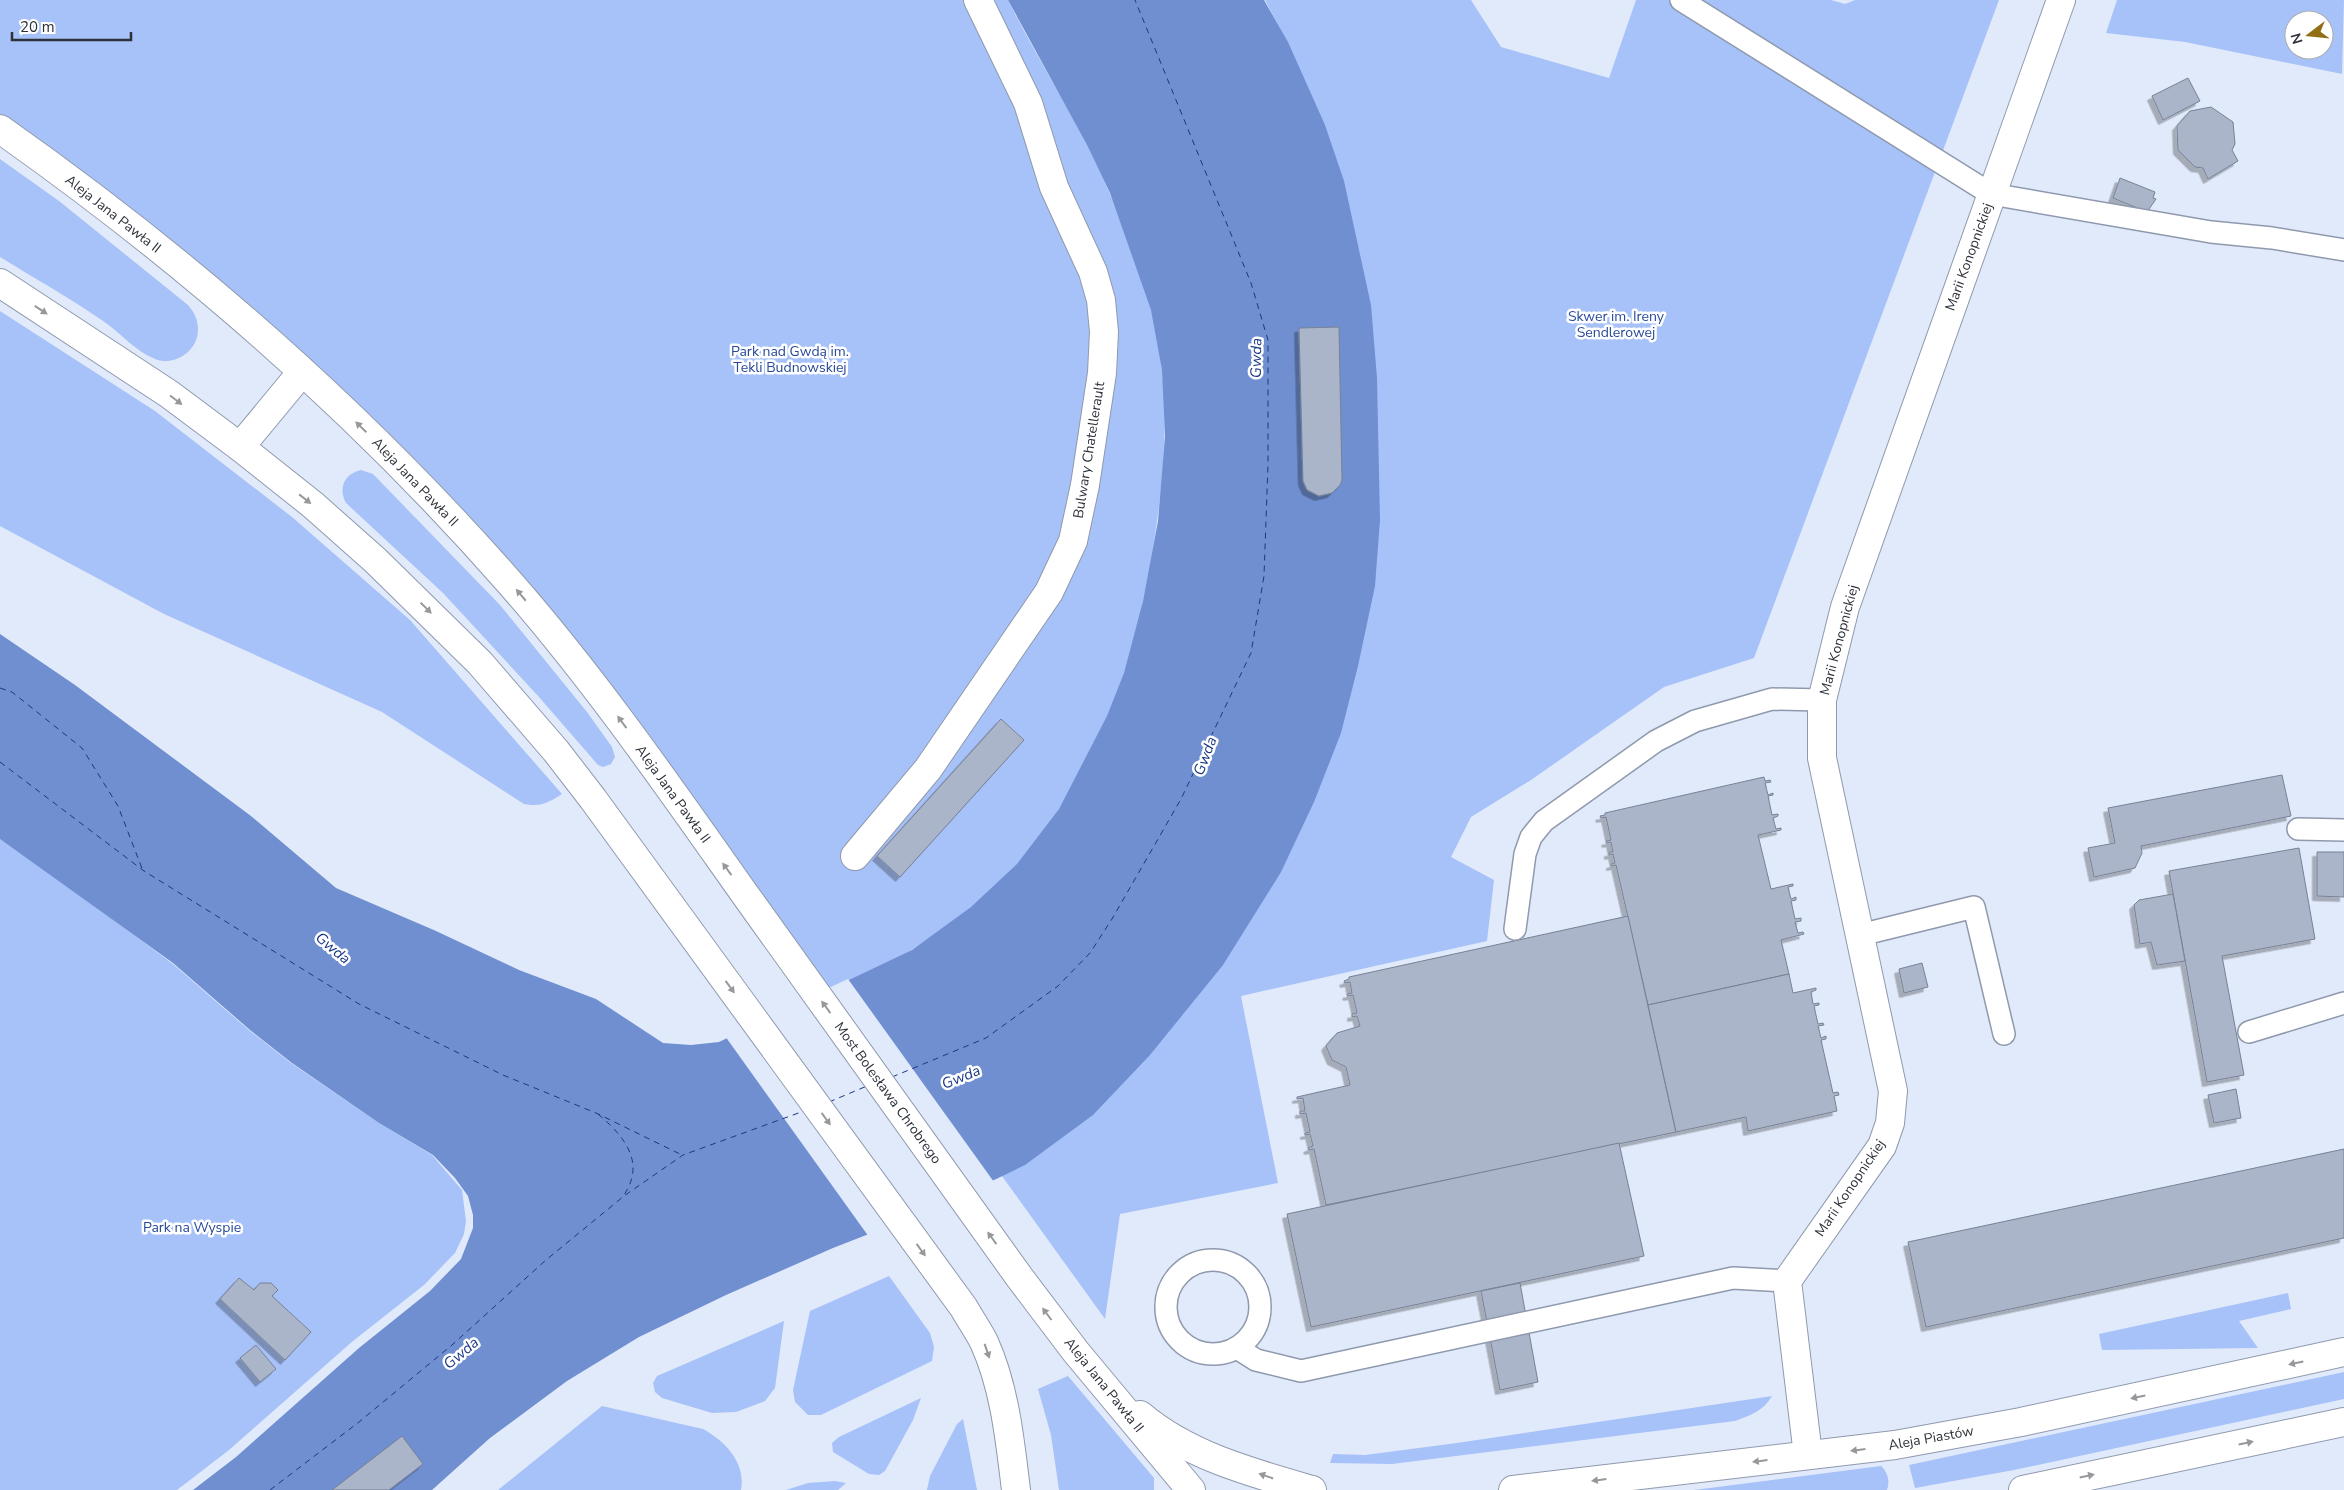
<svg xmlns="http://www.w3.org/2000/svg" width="2344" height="1490" viewBox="0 0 2344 1490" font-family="'Nunito Sans',sans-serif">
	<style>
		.green { fill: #a7c2f8; fill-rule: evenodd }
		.water { fill: #6f8fd0 }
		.pier { fill: #e1eafb }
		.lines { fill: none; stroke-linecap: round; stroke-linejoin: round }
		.ferry { stroke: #193885; stroke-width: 1; stroke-dasharray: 6 5; stroke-linecap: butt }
		.building { fill: #aab5ca; stroke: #788195; filter: url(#shadow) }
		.lane-casing { stroke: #8f99ad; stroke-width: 24 }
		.street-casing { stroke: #8f99ad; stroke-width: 30 }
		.secondary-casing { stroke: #8f99ad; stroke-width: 30 }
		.lane { stroke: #fff; stroke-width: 21 }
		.street { stroke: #fff; stroke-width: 28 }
		.secondary { stroke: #fff; stroke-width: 28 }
		.oneway { fill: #96989c }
		.labels { text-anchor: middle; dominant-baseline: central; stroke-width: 5; stroke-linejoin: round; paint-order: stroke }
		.street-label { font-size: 14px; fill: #2d3139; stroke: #fff }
		.park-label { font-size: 14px; fill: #274997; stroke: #fff }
		.water-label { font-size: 15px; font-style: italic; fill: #193885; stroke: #fff }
	</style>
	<defs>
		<filter id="shadow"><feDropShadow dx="-4.5" dy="4.5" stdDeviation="0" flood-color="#0004"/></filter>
	</defs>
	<rect width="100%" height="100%" fill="#e1eafb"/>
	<g class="green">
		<path d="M0,0H1008C1032,49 1062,96 1087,145C1112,195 1137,255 1151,309C1174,395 1164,486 1149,572C1142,606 1135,642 1124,675C1101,740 1064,812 1018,864C988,896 950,926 913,949C884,968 849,981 818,996L647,757L413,478L0,129Z"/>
		<path d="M1265,0H1471L1501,47L1609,78L1636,0H1831L1845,4L1855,0H1999L1754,658L1664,687L1531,780L1471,817L1451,857L1494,880L1487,941L1241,996L1278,1183L1120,1214L1105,1319L999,1172L1300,73L1283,34Z"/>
		<path d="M2117,0H2344L2342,74L2185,42L2106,33ZM2294,20H2324V50H2294Z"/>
		<path d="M0,159L59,201L188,305C196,314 200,325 197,337C193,354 172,366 155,359C136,352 121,333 103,321C70,298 34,278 0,257Z"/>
		<path d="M0,311L155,411L292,517L410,620L562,794C548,803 541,807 524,804L382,712L164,614L0,526Z"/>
		<path d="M361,470L373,474L500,605L587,712L612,747L615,757L611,764L603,767L598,765L539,697L443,593L346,503C338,488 344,474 361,470Z"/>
		<path d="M0,839L43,868L173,964L250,1031L291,1063L379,1123L432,1155L462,1190L466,1221L464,1234L455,1253L424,1285L353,1341L229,1450L177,1490H0Z"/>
		<path d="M889,1276L930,1333L934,1347L932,1361L821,1415H808L795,1402L793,1390L810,1311Z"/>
		<path d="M2288,1293L2291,1309L2239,1321L2258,1348L2102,1350L2099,1334Z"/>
		<path d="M784,1321L775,1388L765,1401L736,1412L712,1413L662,1398L655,1392L653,1383L657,1376Z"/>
		<path d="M2344,1372V1399L2014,1470L1915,1488L1909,1465Z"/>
		<path d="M1068,1376L1154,1478V1490H1059L1051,1435L1038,1389Z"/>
		<path d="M1772,1396C1763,1411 1751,1415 1735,1421L1392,1464L1330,1463L1333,1454L1365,1455L1457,1443Z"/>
		<path d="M921,1398L913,1420L885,1471L879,1475L869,1474L833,1452L832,1443L839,1437Z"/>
		<path d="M602,1406L703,1429C725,1441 746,1463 741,1490H498Z"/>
		<path d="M963,1419L977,1490H927L930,1476L957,1424Z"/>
		<path d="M1881,1466C1888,1472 1890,1482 1887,1490H1694Z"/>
		<path d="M835,1481L846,1483L838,1490H786L808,1483Z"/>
	</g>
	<path class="water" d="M1008,0H1264L1288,42L1325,125L1344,181L1371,305L1377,378L1380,520L1375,586L1358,666L1341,733L1314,802L1281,872L1223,965L1150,1055L1093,1115L1025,1165L938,1207L833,1248L726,1295L639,1337L567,1381L490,1438L432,1490H193L236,1457L359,1348L430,1291L461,1259L473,1228V1215L468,1196L455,1178L433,1155L379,1123L292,1063L250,1030L173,963L0,839V634L75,685L251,816L336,888L436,931L519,970L596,999L663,1043L691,1045L719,1042L912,950L971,907L1017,864L1059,809L1107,716L1124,673L1143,601L1158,521L1165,436L1162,370L1151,310L1110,193L1087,145Z"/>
	<path class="pier" d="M848,979L994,1182L939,1210L869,1237L725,1036Z"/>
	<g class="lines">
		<g class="ferry">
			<path d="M0,688L12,692L82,748L118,806L143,871"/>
			<path d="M0,762L144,871L359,1004L503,1075L596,1113L682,1155"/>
			<path d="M892,1077L986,1038L1058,986L1090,953L1112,919L1181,799L1251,653L1264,576L1268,465V340L1251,283L1135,0"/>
			<path d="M829,1102L867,1086"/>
			<path d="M598,1114C624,1136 646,1162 624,1195"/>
			<path d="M270,1490L359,1422L452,1345L546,1260L624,1196L683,1155L804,1111"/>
		</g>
	</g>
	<g class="building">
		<path d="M2188,78L2200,101L2163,120L2152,96Z"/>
		<path d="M2211,107L2233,122L2235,144L2232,150L2238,161L2208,179L2203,168L2195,167L2178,150L2177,126L2190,111Z"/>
		<path d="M2120,178L2155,192L2153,198L2156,199L2147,212L2113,198Z"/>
		<path d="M1339,327L1342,480L1340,485L1332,493L1319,496L1307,490L1303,481L1299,328Z"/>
		<path d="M1001,719L1024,740L900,877L877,856Z"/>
		<path d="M2282,775L2291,816L2141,846L2142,853L2135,868L2094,877L2088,848L2115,843L2108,808Z"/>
		<path d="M1764,777L1765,781L1770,780L1771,782L1765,783L1768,795L1773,793V795L1768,796L1772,815L1778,814V816L1773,818L1776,829L1781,828V830L1758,835L1771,889L1793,884V886L1788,887L1791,899L1796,897V900L1791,901L1795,919L1801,918V921L1795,922L1798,933L1803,932L1804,934L1781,940L1789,974L1648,1005L1616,865L1611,866V864L1615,863L1613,854L1609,855V852H1613L1611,842L1607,843L1606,841L1611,840L1606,817L1601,818L1600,816L1605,815V813Z"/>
		<path d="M2299,848L2315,939L2222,956L2244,1075L2207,1082L2169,871Z"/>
		<path d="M2317,852H2344V897L2317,896Z"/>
		<path d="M2173,894L2185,961L2157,965L2151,942L2140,944L2134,905L2139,900Z"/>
		<path d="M1628,916L1676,1132L1326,1205L1314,1149L1309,1150L1308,1148L1313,1146L1310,1134L1305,1135V1133L1310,1132L1306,1113L1300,1114V1111H1305L1303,1098L1297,1099V1097L1350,1085L1346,1067L1332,1060L1326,1046L1337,1033L1360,1026L1357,1016L1352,1017V1014L1357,1013L1353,995L1348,996L1347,994L1352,993L1350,982L1345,983L1344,981L1349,979V977Z"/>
		<path d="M1922,963L1928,987L1904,993L1899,969Z"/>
		<path d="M1789,974L1793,993L1816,988V990L1811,992L1813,1004L1819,1003V1005L1814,1006L1818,1024L1823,1023L1824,1025L1818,1026L1821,1038L1826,1036V1039L1821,1040L1833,1093L1838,1092L1839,1095L1834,1096L1837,1111L1748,1131L1746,1117L1676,1132L1648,1005Z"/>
		<path d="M2236,1089L2241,1118L2214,1123L2208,1095Z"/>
		<path d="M1619,1143L1644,1256L1311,1327L1287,1214Z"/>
		<path d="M2344,1149V1238L1926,1327L1908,1242Z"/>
		<path d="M239,1278L254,1290L260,1283H271L278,1290L272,1296L311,1332L285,1360L220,1299Z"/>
		<path d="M1520,1283L1538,1382L1500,1390L1481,1291Z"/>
		<path d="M256,1345L276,1369L260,1382L240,1358Z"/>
		<path d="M402,1436L423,1464L389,1490H332Z"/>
	</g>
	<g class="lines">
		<g class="lane-casing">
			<g id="lane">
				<path d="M1681,0L1991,194L2211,232L2272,238L2344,250"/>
				<path d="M2298,829L2344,830"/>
				<path d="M1515,929L1525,854L1531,837L1544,821L1656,741L1695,721L1772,699L1822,700"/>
				<path d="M1860,935L1974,907L2004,1034"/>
				<path d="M2249,1032L2344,1003"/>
				<circle cx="1213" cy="1307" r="47"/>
				<path d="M1237,1348L1256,1360L1301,1371L1733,1278L1787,1281"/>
			</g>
		</g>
		<g class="street-casing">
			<g id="street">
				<path d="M855,856L928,769L1049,592L1073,541L1085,485L1102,373L1104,332L1101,300L1093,272L1054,187L1028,103L978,0"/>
				<path d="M1808,1455L1787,1281L1882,1146L1890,1123L1893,1091L1822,758V700L1845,607L2061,0"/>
			</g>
		</g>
		<g class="secondary-casing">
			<g id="secondary">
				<path d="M0,129C186,260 360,412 510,583C595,680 669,787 744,893C836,1021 928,1149 1020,1278L1076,1352L1191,1490"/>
				<path d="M0,283L169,394L240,447L313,505L375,560L480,663L556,751L593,799L964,1308C970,1319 978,1330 984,1342C1005,1388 1010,1441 1016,1490"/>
				<path d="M240,447L302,372"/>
				<path d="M1140,1415C1188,1456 1253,1473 1312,1490"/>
				<path d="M1513,1490L1895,1445L2021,1422L2344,1352"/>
				<path d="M2023,1490L2344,1422"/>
			</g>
		</g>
		<use href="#lane" class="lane"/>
		<use href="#street" class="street"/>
		<use href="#secondary" class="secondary"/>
	</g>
	<defs><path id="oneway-solid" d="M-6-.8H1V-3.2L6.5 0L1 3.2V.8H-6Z" transform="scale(1.25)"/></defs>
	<g class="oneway">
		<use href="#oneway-solid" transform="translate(41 310) rotate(33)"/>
		<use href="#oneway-solid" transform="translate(176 400) rotate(37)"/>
		<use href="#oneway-solid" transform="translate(361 427) rotate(-136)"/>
		<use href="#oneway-solid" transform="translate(305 499) rotate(38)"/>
		<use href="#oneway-solid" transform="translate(521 595) rotate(-130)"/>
		<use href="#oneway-solid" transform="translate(426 608) rotate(44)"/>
		<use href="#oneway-solid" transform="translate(622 722) rotate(-126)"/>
		<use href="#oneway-solid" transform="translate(727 869) rotate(-126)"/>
		<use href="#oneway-solid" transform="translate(730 987) rotate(54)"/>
		<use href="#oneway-solid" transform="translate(826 1007) rotate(-126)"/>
		<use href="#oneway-solid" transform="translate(826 1119) rotate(54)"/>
		<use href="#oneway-solid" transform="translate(992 1238) rotate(-126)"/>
		<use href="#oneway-solid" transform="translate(921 1250) rotate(54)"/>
		<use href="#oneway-solid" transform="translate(1047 1314) rotate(-127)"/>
		<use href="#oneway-solid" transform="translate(987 1351) rotate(71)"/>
		<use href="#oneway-solid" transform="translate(2296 1363) rotate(168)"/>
		<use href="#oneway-solid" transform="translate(2138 1397) rotate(168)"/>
		<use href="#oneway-solid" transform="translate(2246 1443) rotate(-12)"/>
		<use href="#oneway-solid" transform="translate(1858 1450) rotate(173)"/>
		<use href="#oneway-solid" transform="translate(1760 1461) rotate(173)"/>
		<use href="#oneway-solid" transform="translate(1266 1476) rotate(-161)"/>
		<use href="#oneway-solid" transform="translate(2087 1476) rotate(-12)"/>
		<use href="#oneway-solid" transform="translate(1599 1480) rotate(173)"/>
	</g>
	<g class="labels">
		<g class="street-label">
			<text transform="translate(113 214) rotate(38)">Aleja Jana Pawła II</text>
			<text transform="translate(1969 257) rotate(-70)">Marii Konopnickiej</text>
			<text transform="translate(1089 450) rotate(-81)">Bulwary Chatellerault</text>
			<text transform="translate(415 482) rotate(46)">Aleja Jana Pawła II</text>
			<text transform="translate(1839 640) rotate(-75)">Marii Konopnickiej</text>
			<text transform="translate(673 794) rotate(54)">Aleja Jana Pawła II</text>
			<text transform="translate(888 1093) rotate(54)">Most Bolesława Chrobrego</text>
			<text transform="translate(1850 1188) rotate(-56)">Marii Konopnickiej</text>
			<text transform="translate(1104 1385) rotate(51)">Aleja Jana Pawła II</text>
			<text transform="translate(1931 1438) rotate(-10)">Aleja Piastów</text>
		</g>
		<g class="park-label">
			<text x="1616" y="316">Skwer im. Ireny<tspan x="1616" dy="16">Sendlerowej</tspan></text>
			<text x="790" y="351">Park nad Gwdą im.<tspan x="790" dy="16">Tekli Budnowskiej</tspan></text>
			<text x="192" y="1227">Park na Wyspie</text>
		</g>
		<g class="water-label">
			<text transform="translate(1256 358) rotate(-89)">Gwda</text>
			<text transform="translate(1205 756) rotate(-69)">Gwda</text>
			<text transform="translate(333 948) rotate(40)">Gwda</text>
			<text transform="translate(961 1077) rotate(-22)">Gwda</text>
			<text transform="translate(461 1353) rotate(-40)">Gwda</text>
		</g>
	</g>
	<g transform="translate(2309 35) rotate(254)"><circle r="24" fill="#ffffff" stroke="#abadb0"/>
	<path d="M0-4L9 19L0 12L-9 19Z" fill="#926e15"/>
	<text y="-8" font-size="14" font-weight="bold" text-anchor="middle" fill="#2d3139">N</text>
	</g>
	<path d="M12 32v8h119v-8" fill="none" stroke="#2d3139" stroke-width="2.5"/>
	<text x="20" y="32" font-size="15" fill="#2d3139" stroke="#ffffff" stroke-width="4" paint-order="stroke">20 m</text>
</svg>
